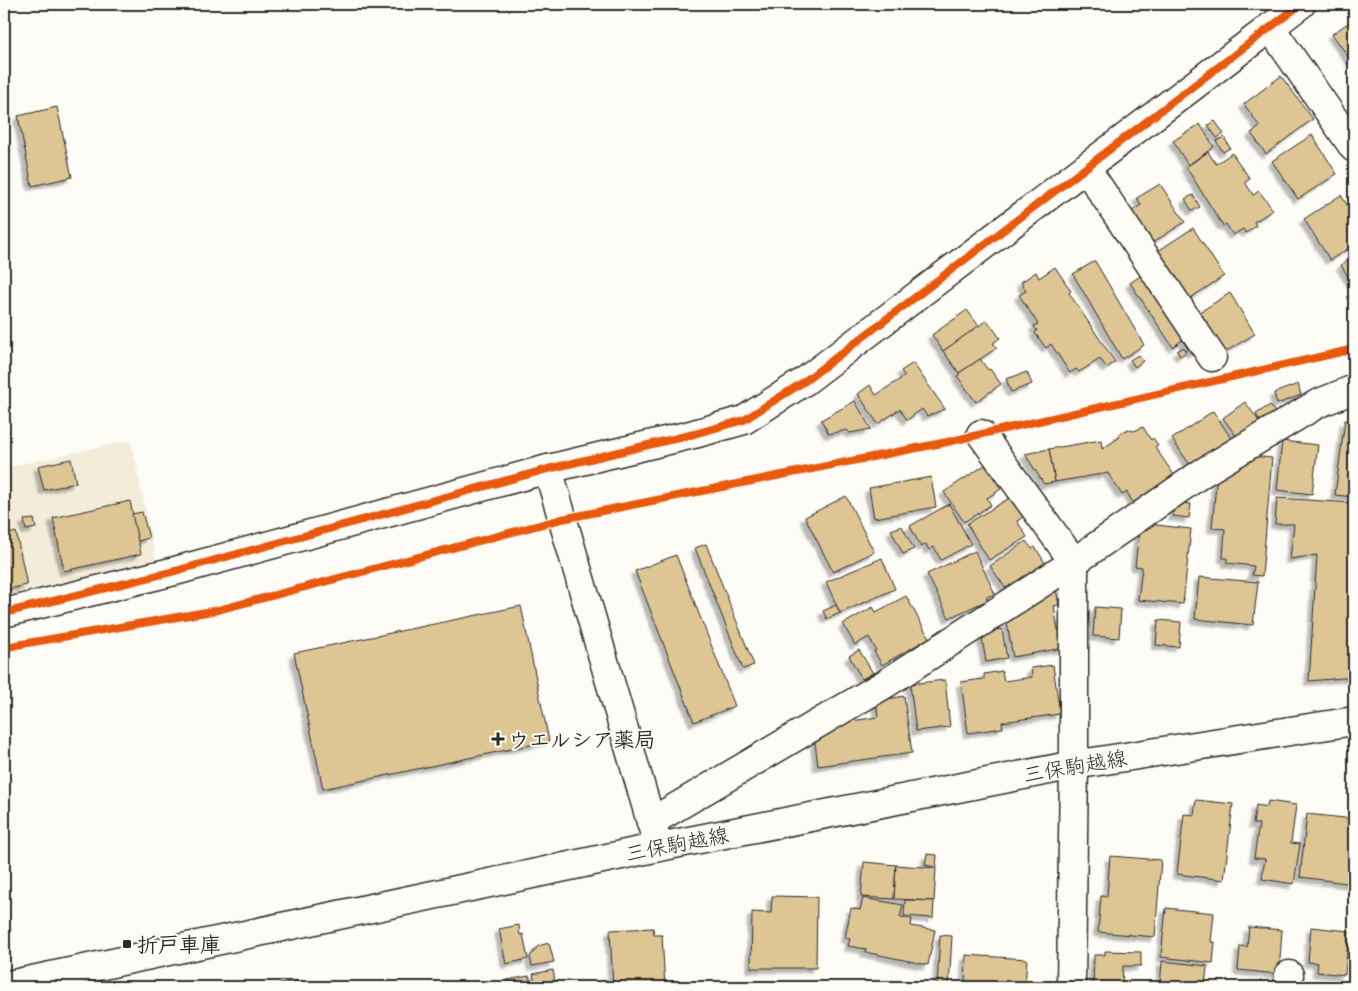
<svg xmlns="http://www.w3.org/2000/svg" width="1358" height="991" viewBox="0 0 1358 991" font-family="Itim,'Klee One',sans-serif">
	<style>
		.built { fill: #f3ecd9 }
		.building { fill: #ddc594; stroke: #2b2b2b; filter: url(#shadow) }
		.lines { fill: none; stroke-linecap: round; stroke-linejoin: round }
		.minor-casing { stroke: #2b2b2b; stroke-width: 31 }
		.tertiary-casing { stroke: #2b2b2b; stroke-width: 31 }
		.secondary-casing { stroke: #2b2b2b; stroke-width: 31 }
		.minor { stroke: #fdfcf7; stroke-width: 28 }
		.tertiary { stroke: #fdfcf7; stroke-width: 28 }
		.secondary { stroke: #fdfcf7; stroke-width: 28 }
		.cycleway-casing { stroke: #fdfcf7; stroke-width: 11 }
		.cycleway { stroke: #e8590c; stroke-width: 8 }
		.poi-dot { fill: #2b2b2b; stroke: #fdfcf7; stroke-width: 2 }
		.labels { text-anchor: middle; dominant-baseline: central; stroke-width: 4; stroke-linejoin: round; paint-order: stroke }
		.poi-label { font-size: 21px; font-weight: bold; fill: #2b2b2b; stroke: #fdfcf7; text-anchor: start }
		.street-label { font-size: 21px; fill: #2b2b2b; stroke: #fdfcf7 }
	</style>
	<defs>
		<filter id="shadow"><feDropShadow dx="-4.5" dy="4.5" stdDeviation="1" flood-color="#0004"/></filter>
	</defs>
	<rect width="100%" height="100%" fill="#fdfcf7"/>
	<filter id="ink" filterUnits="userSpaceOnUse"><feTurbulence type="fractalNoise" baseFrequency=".02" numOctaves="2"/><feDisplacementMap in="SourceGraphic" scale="10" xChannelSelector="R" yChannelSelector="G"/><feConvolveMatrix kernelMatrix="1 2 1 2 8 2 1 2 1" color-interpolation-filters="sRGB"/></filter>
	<g filter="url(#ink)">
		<path class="built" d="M131,440L157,565L4,598V468Z"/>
		<g class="building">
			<path d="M1354,19V60L1352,62L1332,34Z"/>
			<path d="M1281,76L1313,119L1266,154L1251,133L1260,127L1244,104Z"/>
			<path d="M57,107L72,177L32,186L18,116Z"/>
			<path d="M1215,121L1224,134L1217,138L1208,125Z"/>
			<path d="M1200,124L1214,147L1188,165L1173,141Z"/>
			<path d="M1312,135L1337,174L1298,199L1272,161Z"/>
			<path d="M1224,137L1230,148L1223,152L1216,141Z"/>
			<path d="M1208,152L1216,164L1232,153L1250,179L1245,182L1253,195L1259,191L1273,210L1254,222L1256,226L1246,233L1243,229L1233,235L1226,224L1223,226L1186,167Z"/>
			<path d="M1160,184L1185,222L1152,243L1132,211L1141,205L1137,198Z"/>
			<path d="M1193,195L1200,207L1192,211L1185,199Z"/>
			<path d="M1341,195L1354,217V245L1330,260L1304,219Z"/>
			<path d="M1193,228L1224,276L1189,299L1158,251Z"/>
			<path d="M1354,256V286L1341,265Z"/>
			<path d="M1095,261L1144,345L1122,359L1073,274Z"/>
			<path d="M1055,267L1071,291L1069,293L1115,362L1107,368L1100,359L1079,372L1076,369L1070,373L1051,344L1046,348L1035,333L1037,331L1034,326L1038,324L1019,295L1026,291L1021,282L1036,272L1039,278Z"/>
			<path d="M1152,268L1203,345L1191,353L1182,340L1173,347L1130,283Z"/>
			<path d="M1230,293L1255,334L1225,352L1200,312Z"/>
			<path d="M967,310L979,326L943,351L932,335Z"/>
			<path d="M987,320L1000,338L993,343L997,348L959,373L943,351Z"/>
			<path d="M1183,347L1186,352L1180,356L1177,351Z"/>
			<path d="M1138,355L1143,361L1135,367L1130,360Z"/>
			<path d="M980,359L988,370L990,369L1001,384L976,402L957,376L959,375V373Z"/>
			<path d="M913,363L945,409L927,416L922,409L907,420L900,409L878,424L858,394L870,385L876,395L905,376L901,371Z"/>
			<path d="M1027,372L1032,384L1011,392L1006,379Z"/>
			<path d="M1298,384L1301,395L1277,404L1274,393Z"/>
			<path d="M855,401L871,429L850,433L847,430L829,434L821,420Z"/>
			<path d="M1245,402L1261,424L1239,440L1223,418Z"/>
			<path d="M1270,405L1276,414L1261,423L1256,414Z"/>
			<path d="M1213,411L1231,438L1190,465L1172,439Z"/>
			<path d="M1345,420L1354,421V497L1335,495Z"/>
			<path d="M1143,427L1151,440L1153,438L1158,445L1155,447L1174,475L1133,503L1127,492L1122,495L1108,473L1055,482L1049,449L1101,440L1102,449L1120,437L1118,435L1128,429L1134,431Z"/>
			<path d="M1282,441L1318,445L1312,494L1277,490Z"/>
			<path d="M1049,449L1055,482L1044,484L1025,454Z"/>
			<path d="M1252,456L1272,458L1262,576L1252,575L1254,566L1227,563V558H1223L1225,529L1212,528L1217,473Z"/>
			<path d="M71,459L76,483L44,490L38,466Z"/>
			<path d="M985,465L1001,489L987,498L991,505L964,522L944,492Z"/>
			<path d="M931,477L936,507L874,518L869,488Z"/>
			<path d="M846,496L874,552L833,572L805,517Z"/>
			<path d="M1011,497L1023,517L1017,521L1027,537L989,560L967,524Z"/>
			<path d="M1277,498L1354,503V677L1309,681L1317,555L1290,559L1294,524H1275Z"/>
			<path d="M130,501L141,554L64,571L53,518Z"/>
			<path d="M1174,502L1191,504L1189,518L1173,516Z"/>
			<path d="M949,504L971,544L941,560L934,547L929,550L926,544L921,547L910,526Z"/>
			<path d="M142,512L149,538L138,541L132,514Z"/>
			<path d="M34,519L36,528L26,530L24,520Z"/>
			<path d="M1140,523L1191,529L1183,604L1138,600L1142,567L1135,566Z"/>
			<path d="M902,526L914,549L903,554L891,530Z"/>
			<path d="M16,532L27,585L4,590V535Z"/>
			<path d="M1026,541L1032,549L1035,547L1047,566L1009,593L990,566Z"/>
			<path d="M706,544L754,665L743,669L695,548Z"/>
			<path d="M975,551L995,594L986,597L988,600L949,618L927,574Z"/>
			<path d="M676,555L735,706L694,722L635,571Z"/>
			<path d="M882,558L895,589L840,613L826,582Z"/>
			<path d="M1199,577L1258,582L1253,625L1195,619Z"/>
			<path d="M1055,584L1059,605L1054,606L1058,630L1059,629L1063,648L1013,657L1005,612Z"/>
			<path d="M906,596L929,638L882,665L874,651L876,650L869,637L855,645L843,624L873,607L876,612Z"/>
			<path d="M836,605L840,613L827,619L823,611Z"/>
			<path d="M521,606L549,741L323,789L294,653Z"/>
			<path d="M1095,607L1121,609L1119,638L1093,636Z"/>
			<path d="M1158,620L1181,622L1179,647L1156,645Z"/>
			<path d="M1002,629L1007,658L986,662L981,632Z"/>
			<path d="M859,650L873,673L862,679L849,656Z"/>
			<path d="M1053,665L1060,714L1002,722L1003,728L968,733L961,682L984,679V674L1002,671L1004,681L1032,677L1031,668Z"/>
			<path d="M945,680L950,727L916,731L910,684Z"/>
			<path d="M904,696L912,753L818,766L815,743L838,723L878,717L876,701Z"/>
			<path d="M1196,800L1233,804L1224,880L1177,874L1184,814L1194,815Z"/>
			<path d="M1268,801L1296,805L1291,843L1300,844L1294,884L1262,879L1265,859L1254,858L1259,824H1253L1256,805L1267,807Z"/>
			<path d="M1307,814L1354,819V884L1300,877Z"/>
			<path d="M927,854L937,855L936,867L925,865Z"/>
			<path d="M1110,856L1161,860L1155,937L1098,932L1101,896L1107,897Z"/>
			<path d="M864,862L896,865L894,899L861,897Z"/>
			<path d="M896,865L936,868L934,901L894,899Z"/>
			<path d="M772,896L817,897L816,968H751L752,912L771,913Z"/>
			<path d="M863,898L903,905L900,917L912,919L911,926L935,930L928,965L865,952L866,949L848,946L850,939L845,938L851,908L860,910Z"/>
			<path d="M905,900L934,901L933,918L904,916Z"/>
			<path d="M1166,908L1214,913L1211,942H1215L1213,963L1161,957Z"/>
			<path d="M519,925L520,935L523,934L528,959L506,964L499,929Z"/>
			<path d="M1249,927L1282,930L1279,974L1238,970L1240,946L1247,947Z"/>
			<path d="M1311,927L1349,931L1345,975L1317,972L1318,963L1308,962Z"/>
			<path d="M653,928L654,935H662L665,987H613L610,930Z"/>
			<path d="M940,935L952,936L949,987H937Z"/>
			<path d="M549,943L554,962L532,966L530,957L538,946Z"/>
			<path d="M1105,951L1141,952V966H1123L1122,987H1093L1094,955H1105Z"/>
			<path d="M966,955L1027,959L1025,987H965Z"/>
			<path d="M1162,961L1207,966L1205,987H1160Z"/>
			<path d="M553,970L556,987H536L533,974Z"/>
			<path d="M529,976L532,987H509L507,980Z"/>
			<path d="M297,981L298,987H259Z"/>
			<rect x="748" y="983" width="14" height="4"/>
		</g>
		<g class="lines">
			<g class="minor-casing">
				<g id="minor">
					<path d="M1270,27L1354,148"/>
					<path d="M1086,168L1212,357"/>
					<path d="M981,434L1074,562V765L1071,987"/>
					<path d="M4,613L175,571L548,469"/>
					<path d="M651,822L885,684L1074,562L1202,473L1317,404L1354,389"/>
					<path d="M1288,987L1289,975"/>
				</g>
			</g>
			<g class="tertiary-casing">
				<path id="tertiary" d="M659,847L651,822L548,469L694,434L744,420L805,381L1301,4"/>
			</g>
			<g class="secondary-casing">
				<path id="secondary" d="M4,986L659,847L1074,765L1354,721"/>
			</g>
			<use href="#minor" class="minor"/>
			<use href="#tertiary" class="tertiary"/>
			<use href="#secondary" class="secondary"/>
			<g class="cycleway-casing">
				<g id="cycleway">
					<path d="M4,613L175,571L548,469L694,434L744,420L805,381L1301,4"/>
					<path d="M4,648L16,645L218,610L562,519L947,442L1354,349"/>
				</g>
			</g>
			<use href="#cycleway" class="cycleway"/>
		</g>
	</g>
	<g class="poi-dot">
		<path d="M495.5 731.5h5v5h5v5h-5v5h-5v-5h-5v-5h5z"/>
		<rect x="122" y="939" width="10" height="10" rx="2.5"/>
	</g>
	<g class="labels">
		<g class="poi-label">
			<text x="508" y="739">ウエルシア薬局</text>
			<text x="137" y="944">折戸車庫</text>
		</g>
		<g class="street-label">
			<text transform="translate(1075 766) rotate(-10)">三保駒越線</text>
			<text transform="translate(677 844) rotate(-11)">三保駒越線</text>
		</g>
	</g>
	<rect width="1358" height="991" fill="none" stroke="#fdfcf7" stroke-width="20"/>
	<rect x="10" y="10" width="1338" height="971" fill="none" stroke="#2b2b2b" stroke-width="2" filter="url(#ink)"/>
</svg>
